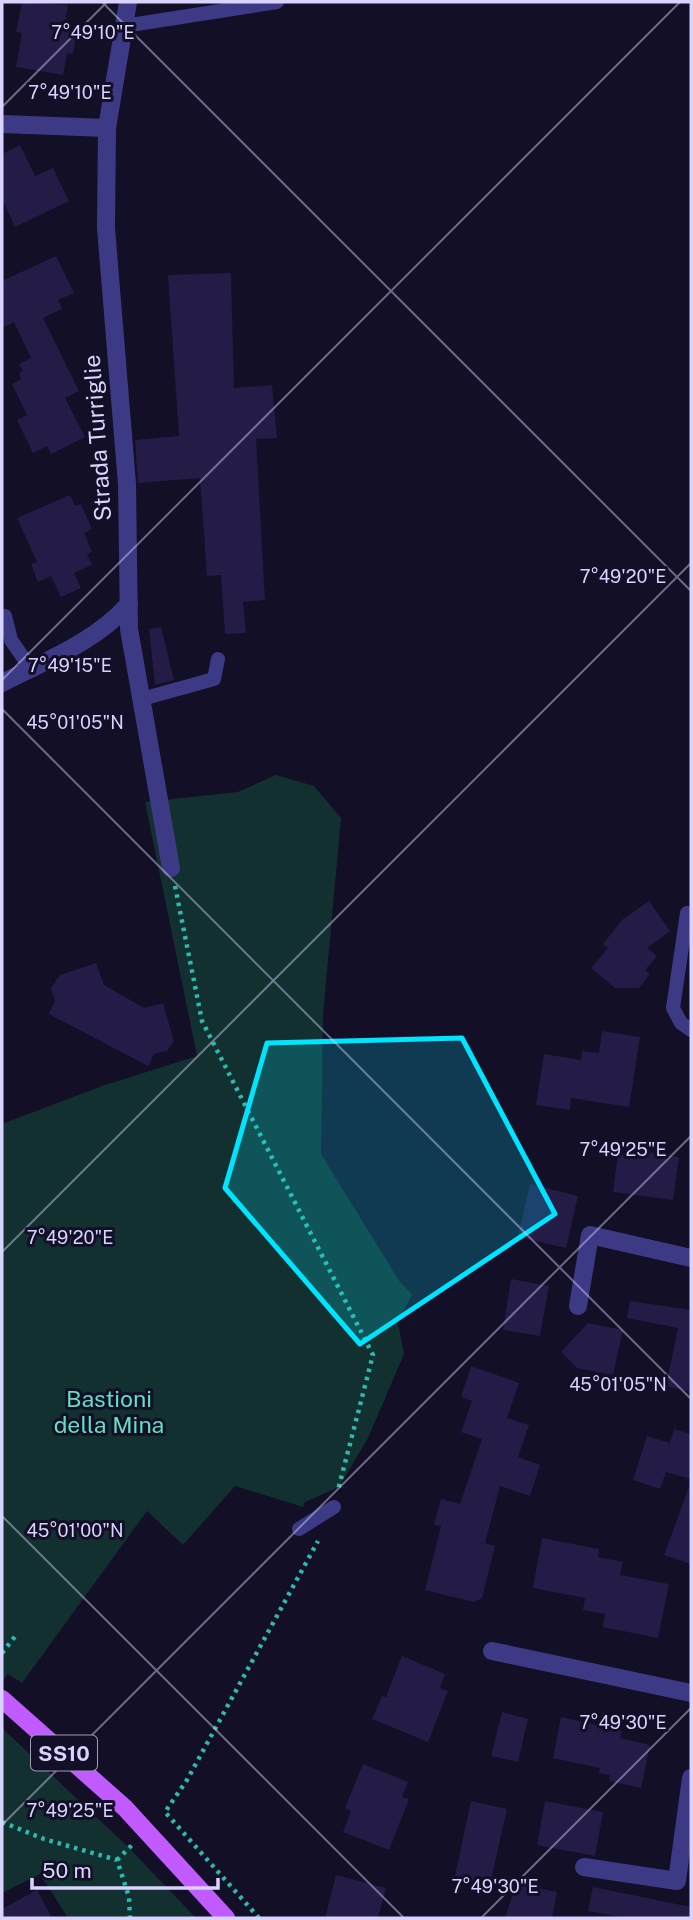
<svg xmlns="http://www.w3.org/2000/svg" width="693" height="1920" viewBox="0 0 693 1920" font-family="'Public Sans',sans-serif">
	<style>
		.green { fill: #12302f }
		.building { fill: #241b47 }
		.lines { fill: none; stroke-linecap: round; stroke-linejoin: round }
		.path { stroke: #2fb8b0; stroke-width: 4.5; stroke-dasharray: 3.5 5; stroke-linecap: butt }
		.service { stroke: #3d3a85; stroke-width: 14 }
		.minor { stroke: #3d3a85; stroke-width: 18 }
		.primary { stroke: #c25bff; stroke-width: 18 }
		.marked { fill: #00e5ff; fill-opacity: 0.2; stroke: #00e5ff; stroke-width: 5; stroke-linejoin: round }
		.ticks { fill: none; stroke: #d9d4ff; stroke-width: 2; stroke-opacity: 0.45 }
		.labels { text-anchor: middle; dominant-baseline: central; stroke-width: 6; stroke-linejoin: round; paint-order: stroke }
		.shield { fill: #130f26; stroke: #9e99be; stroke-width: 2 }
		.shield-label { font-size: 21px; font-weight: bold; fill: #d9d4ff }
		.street-label { font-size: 23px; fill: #d9d4ff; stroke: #130f26 }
		.park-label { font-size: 23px; fill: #5fe0c0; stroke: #130f26 }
		.ticks-label { font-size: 18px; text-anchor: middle; fill: #d9d4ff; stroke: #130f26; stroke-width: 6; stroke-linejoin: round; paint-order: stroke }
	</style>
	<rect width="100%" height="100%" fill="#130f26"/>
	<g class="green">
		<path d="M276,775L314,786L341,818L323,1015L321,1154L400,1282L412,1294L398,1323L404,1354L368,1438L339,1487L305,1502L303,1507L235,1486L183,1545L147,1511L22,1683L8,1674L2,1682V1124L102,1086L197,1056L145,802L238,792Z"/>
		<path d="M2,1728L128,1847L196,1918H68L40,1874L2,1893Z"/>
	</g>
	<g class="building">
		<path d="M22,2L68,5L64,28L77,31L73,54L67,53L63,75L16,67L22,33L16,32Z"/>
		<path d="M20,145L35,176L53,168L69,201L15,227L2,199V154Z"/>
		<path d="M56,256L74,293L58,300L62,309L43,318L79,391L65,398L85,437L51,454L47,446L33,453L17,420L27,415L12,384L21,379L19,373L23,371L19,364L31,358L14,322L2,328V281Z"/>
		<path d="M231,273L234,388L272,385L277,438L256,439L265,600L243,602L246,633L225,634L221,575L207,576L200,478L138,483L135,440L179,436L168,275Z"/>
		<path d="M70,495L75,506L81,504L92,529L84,533L92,552L87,554L92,565L74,573L81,588L61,597L51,576L38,582L31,564L37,562L17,518Z"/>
		<path d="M161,627L174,680L155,685L149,629Z"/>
		<path d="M649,901L670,931L647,948L657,956L645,970L650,974L639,988H615L591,968L608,948L603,944L622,920Z"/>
		<path d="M96,963L104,985L144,1008L163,1003L174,1041L167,1051L154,1054L148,1066L49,1014L55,1001L51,988L60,975Z"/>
		<path d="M602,1031L640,1037L629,1107L571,1098L570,1110L536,1105L544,1054L581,1060L582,1051L599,1053Z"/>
		<path d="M643,1152L679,1157L673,1200L613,1192L618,1154L642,1157Z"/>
		<path d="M530,1184L578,1196L566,1248L518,1237Z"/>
		<path d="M511,1279L549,1286L540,1336L503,1330Z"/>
		<path d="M630,1301L691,1310V1392L666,1386L678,1328L627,1318Z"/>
		<path d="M588,1323L623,1330L613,1375L577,1368L561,1352Z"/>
		<path d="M471,1366L519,1383L507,1418L529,1425L518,1457L540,1465L530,1496L500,1486L485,1543L495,1546L482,1598L474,1602L425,1590L441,1526L434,1525L441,1499L460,1504L482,1439L461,1432L472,1401L461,1397Z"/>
		<path d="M674,1429L691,1434V1479L666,1472L660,1489L633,1480L647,1436L670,1443Z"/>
		<path d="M689,1487H691V1564L664,1555Z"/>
		<path d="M542,1538L599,1549L598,1557L623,1562L620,1575L669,1584L658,1638L603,1627L605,1614L583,1610L585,1598L533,1588Z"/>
		<path d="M402,1656L445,1674L440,1688L448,1691L428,1742L372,1719L382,1696L386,1697Z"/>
		<path d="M502,1712L528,1719L518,1762L491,1756Z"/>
		<path d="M561,1717L622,1731L620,1738L650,1745L641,1788L609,1781L610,1775L599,1773L600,1768L553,1758Z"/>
		<path d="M363,1764L408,1782L402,1797L409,1799L389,1850L343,1832L351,1811L345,1808Z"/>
		<path d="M471,1801L507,1809L489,1889L455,1876Z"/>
		<path d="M545,1801L603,1812L595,1856L537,1845Z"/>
		<path d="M336,1875L386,1888L378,1918H325Z"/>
		<path d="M516,1884L557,1892L552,1918H505Z"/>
		<path d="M593,1887L691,1907V1918H627L588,1911Z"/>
		<path d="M37,1890L52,1918H2V1909Z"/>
	</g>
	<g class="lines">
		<g class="path">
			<path d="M175,886L202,1021L373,1355L338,1490"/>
			<path d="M2,1653L17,1634"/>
			<path d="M2,1822L44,1839L117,1860L129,1897L130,1918"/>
			<path d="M117,1860L133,1844"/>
			<path d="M259,1918L165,1812L187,1780L318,1541"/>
		</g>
		<g class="service">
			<path d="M124,26L277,2"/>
			<path d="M5,616L11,640L31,669"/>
			<path d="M142,699L214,679L218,659"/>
			<path d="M687,913L673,1008L681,1023L691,1030"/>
			<path d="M299,1529L334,1507"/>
		</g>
		<g class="minor">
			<path d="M128,2L107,128L106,228L127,484L129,629L171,868"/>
			<path d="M2,124L107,128"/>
			<path d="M2,683C47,660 95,642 129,604"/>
			<path d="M578,1306L590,1235L691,1258"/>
			<path d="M492,1651L691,1693"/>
			<path d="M584,1867L677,1881L691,1778"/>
		</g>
		<path class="primary" d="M2,1699L125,1808L226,1918"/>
	</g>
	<path class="marked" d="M462,1038L555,1214L360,1344L225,1188L267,1043Z"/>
	<path class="ticks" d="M102,2L691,591M2,107L107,2M2,680L680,2M2,709L691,1399M2,1252L691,563M2,1516L404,1918M2,1825L691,1136M481,1918L691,1708"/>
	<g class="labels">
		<rect class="shield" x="31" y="1735.5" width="66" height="35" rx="5"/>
		<g class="shield-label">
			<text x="64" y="1753">SS10</text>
		</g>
		<g class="street-label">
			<text transform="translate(97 438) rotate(-94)">Strada Turriglie</text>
		</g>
		<g class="park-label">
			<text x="109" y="1398">Bastioni<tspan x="109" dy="26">della Mina</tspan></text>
		</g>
	</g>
	<g class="ticks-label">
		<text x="93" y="39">7°49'10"E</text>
		<text x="70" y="99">7°49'10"E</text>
		<text x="623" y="583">7°49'20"E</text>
		<text x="70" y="672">7°49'15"E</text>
		<text x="75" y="729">45°01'05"N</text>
		<text x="623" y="1156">7°49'25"E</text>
		<text x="70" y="1244">7°49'20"E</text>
		<text x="618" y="1391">45°01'05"N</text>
		<text x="75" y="1537">45°01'00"N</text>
		<text x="623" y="1729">7°49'30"E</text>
		<text x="70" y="1817">7°49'25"E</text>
		<text x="495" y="1893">7°49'30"E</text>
	</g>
	<rect width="693" height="1920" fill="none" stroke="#d9d4ff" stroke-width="7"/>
	<path d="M32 1878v10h186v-10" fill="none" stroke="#d9d4ff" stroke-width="3.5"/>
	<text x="42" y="1878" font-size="21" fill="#d9d4ff" stroke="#130f26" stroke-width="5" paint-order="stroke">50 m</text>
</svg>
